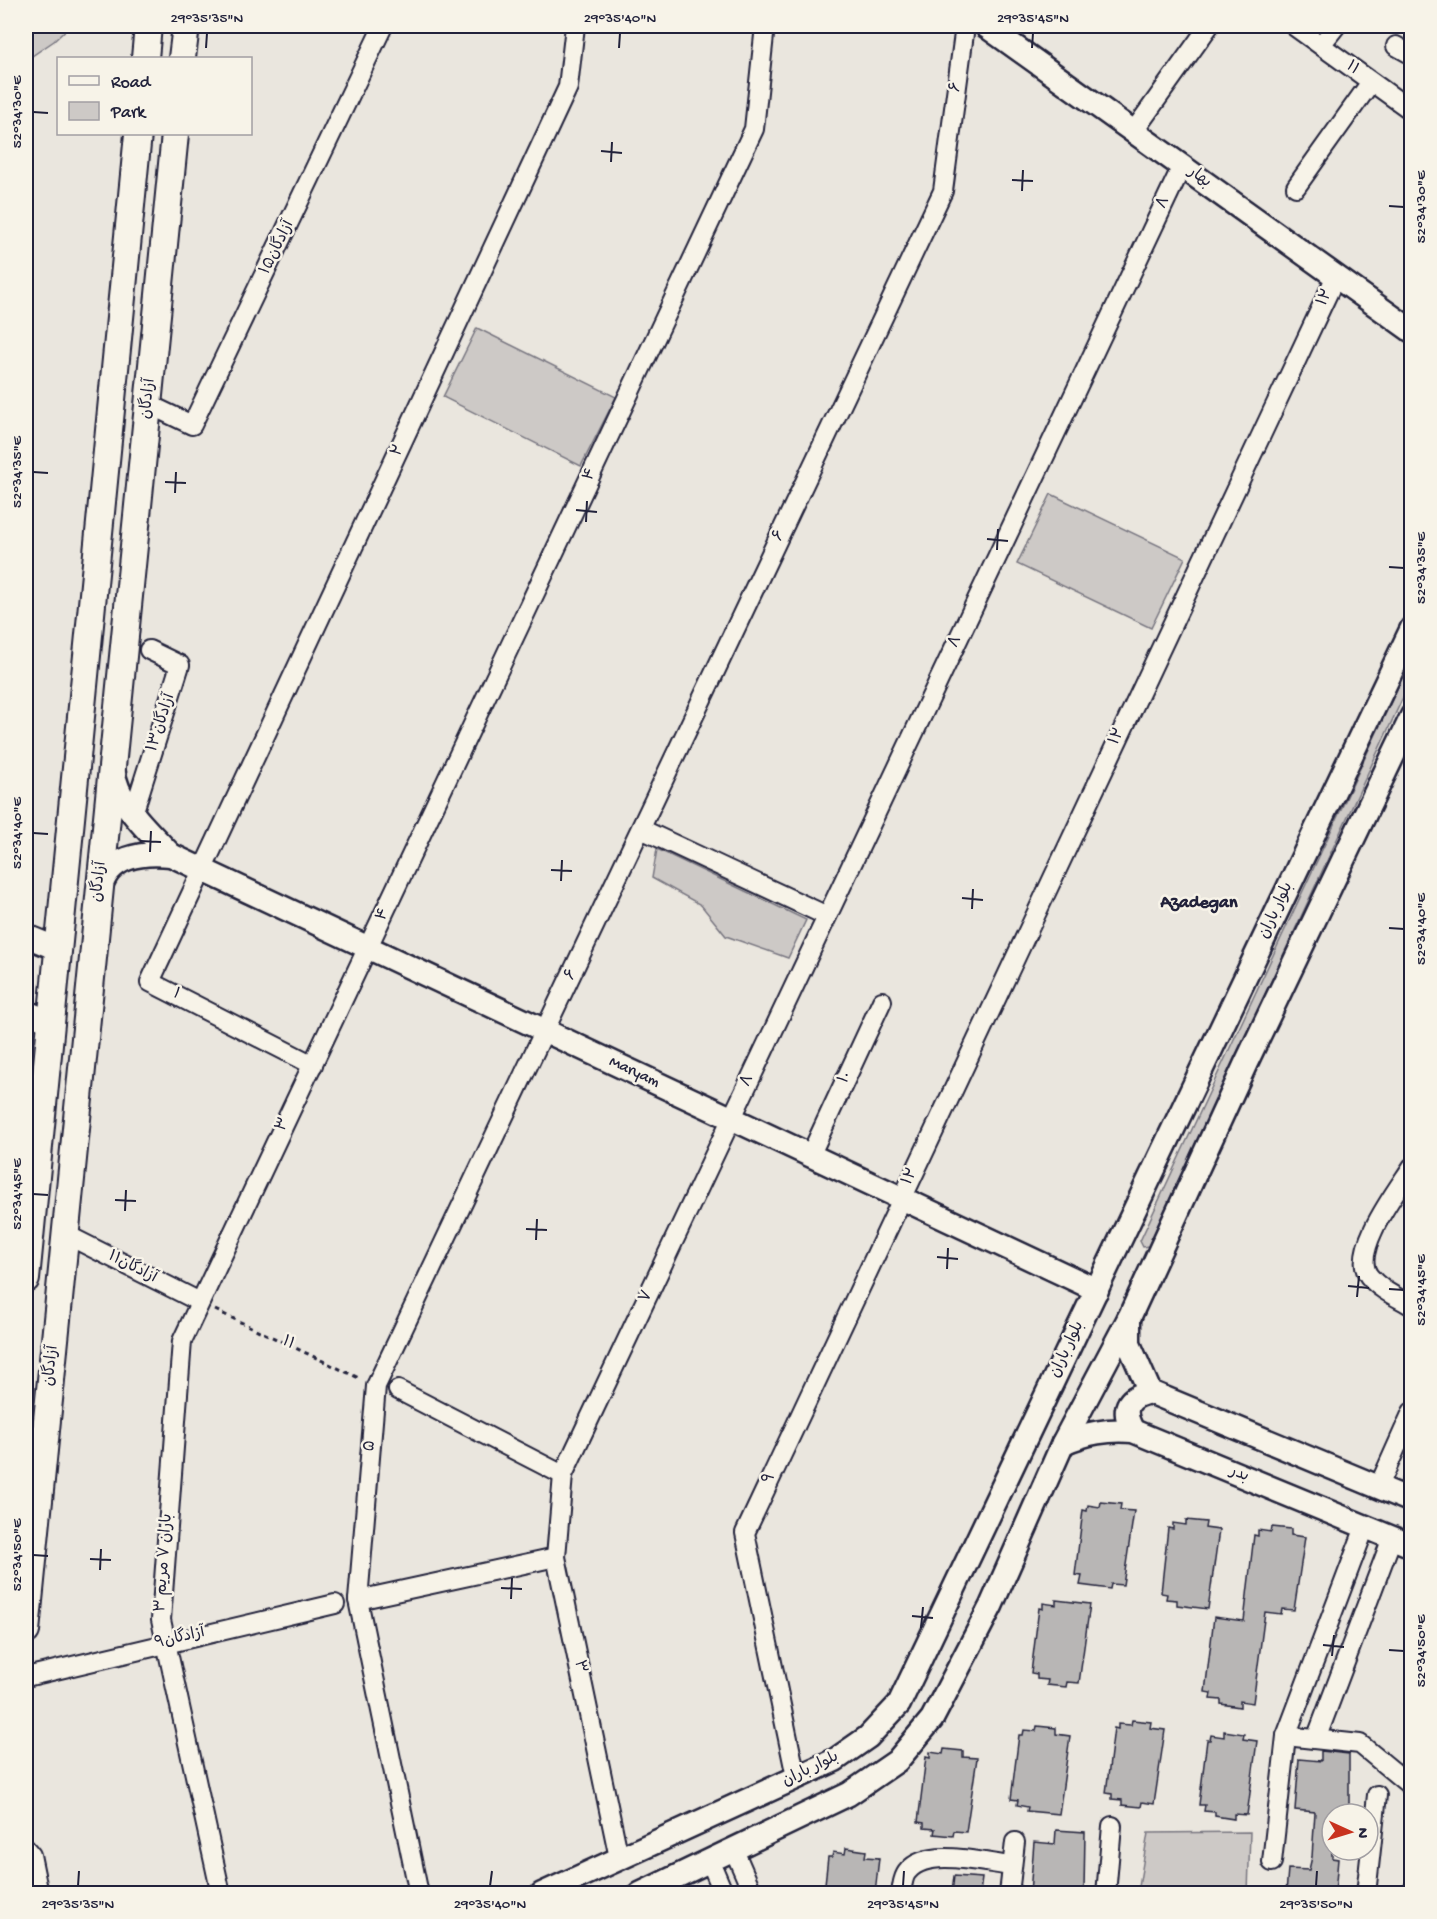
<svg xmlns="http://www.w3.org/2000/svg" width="1437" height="1919" viewBox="0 0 1437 1919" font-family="'Gochi Hand','Playpen Sans Arabic',sans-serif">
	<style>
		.green { fill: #cdc9c6; stroke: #787680; stroke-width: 1.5 }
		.building { fill: #b8b6b5; stroke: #22223b; stroke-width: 1.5 }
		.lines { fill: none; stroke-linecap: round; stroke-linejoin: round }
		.minor-casing { stroke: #22223b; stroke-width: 22 }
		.tertiary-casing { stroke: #22223b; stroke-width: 27 }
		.secondary-casing { stroke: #22223b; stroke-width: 30 }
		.path { stroke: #22223b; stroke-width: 3; stroke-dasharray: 4.5 4.5; stroke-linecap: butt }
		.minor { stroke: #f7f3e8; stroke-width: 18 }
		.tertiary { stroke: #f7f3e8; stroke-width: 22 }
		.secondary { stroke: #f7f3e8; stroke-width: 26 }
		.ticks { fill: none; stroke: #22223b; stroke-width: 2 }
		.labels { text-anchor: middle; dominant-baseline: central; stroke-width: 5; stroke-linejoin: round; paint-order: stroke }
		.street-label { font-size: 16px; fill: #22223b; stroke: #f7f3e8 }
		.neighbourhood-label { font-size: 18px; font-weight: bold; fill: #22223b; stroke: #f7f3e8 }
		.neatline { fill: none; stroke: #22223b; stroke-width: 2 }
		.ticks-label { font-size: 15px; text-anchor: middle; fill: #22223b }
	</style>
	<rect width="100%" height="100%" fill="#eae6de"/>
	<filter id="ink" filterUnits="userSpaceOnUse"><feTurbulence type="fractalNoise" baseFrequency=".0167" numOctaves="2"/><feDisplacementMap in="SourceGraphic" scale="12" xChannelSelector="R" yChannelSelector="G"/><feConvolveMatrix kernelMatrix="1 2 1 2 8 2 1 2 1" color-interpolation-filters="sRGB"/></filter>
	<g filter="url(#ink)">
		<g class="green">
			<path d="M26,26H70L54,41L26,60Z"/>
			<path d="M477,328L616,397L581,466L443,397Z"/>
			<path d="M1051,494L1185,558L1151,628L1017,564Z"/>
			<path d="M1411,659V680L1148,1246L1143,1247L1140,1241Z"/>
			<path d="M657,849L806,920L788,958L726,936L701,905L652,878Z"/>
			<path d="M1250,1832L1248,1893H1138L1148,1833Z"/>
		</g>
		<g class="building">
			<path d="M1101,1502L1121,1504L1120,1510L1134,1511L1123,1585L1111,1584L1110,1589L1080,1585L1082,1576L1075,1575L1083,1510L1087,1511L1088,1505L1100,1507Z"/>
			<path d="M1186,1520L1206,1522L1205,1528L1219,1530L1208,1609L1177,1605V1600L1166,1599L1167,1594L1161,1593L1168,1528L1173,1529V1523L1186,1525Z"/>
			<path d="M1272,1527L1291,1529V1535L1305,1537L1294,1610L1282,1609L1281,1614L1265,1612L1253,1703L1240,1701V1707L1221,1704V1700L1210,1699L1211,1693L1205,1692L1214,1617L1244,1621L1254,1535L1258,1536V1530L1271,1532Z"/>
			<path d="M1056,1600L1090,1604L1079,1683L1067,1682L1066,1687L1047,1685L1048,1680L1037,1679V1674L1031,1673L1039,1608L1043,1609V1603L1056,1605Z"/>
			<path d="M1132,1720L1151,1722L1150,1728L1165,1730L1154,1804L1142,1802L1141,1807L1122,1805V1800L1112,1799V1794L1106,1793L1114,1728L1118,1729V1724L1131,1725Z"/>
			<path d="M1037,1726L1056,1728V1734L1070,1736L1059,1814L1027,1811L1028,1807L1017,1805L1018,1800L1011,1799L1019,1735H1023L1024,1730L1036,1731Z"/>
			<path d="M1224,1731L1244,1734L1243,1739L1257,1741L1247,1815L1234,1814V1819L1215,1816V1812L1204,1811L1205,1805H1199L1207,1740H1210L1211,1735L1224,1737Z"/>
			<path d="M944,1749L963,1751V1757L977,1758L966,1832L954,1831L953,1836L934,1834L935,1829L924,1828V1823L918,1822L926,1757L930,1758V1752L943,1754Z"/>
			<path d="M1321,1751L1349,1754V1807L1344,1806L1343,1814H1332V1858L1338,1859L1335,1893H1286L1288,1869L1309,1870L1312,1857L1315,1812L1295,1810L1299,1759L1321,1761Z"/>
			<path d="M1056,1830L1085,1832L1084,1890L1079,1889V1893H1030L1034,1842L1055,1844Z"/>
			<path d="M846,1848L866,1851L865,1857L879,1858L875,1893H824L828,1857H832L833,1852L845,1854Z"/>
			<path d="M954,1876L982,1878L980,1893H952Z"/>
		</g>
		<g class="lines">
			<g class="minor-casing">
				<g id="minor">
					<path d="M1294,26L1412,111"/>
					<path d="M1321,45L1336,26"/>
					<path d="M1396,46L1412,55"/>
					<path d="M1134,131L1209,26"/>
					<path d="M1296,187L1371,82"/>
					<path d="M148,404L192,425L383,26"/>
					<path d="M133,814L180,665L149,650"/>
					<path d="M641,829L827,916"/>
					<path d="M313,1065L150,982L568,87L575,26"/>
					<path d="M810,1156L882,1001"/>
					<path d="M1412,1167C1398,1189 1350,1251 1369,1276C1380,1290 1397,1297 1412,1306"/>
					<path d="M65,1234L200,1302"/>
					<path d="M398,1390L563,1475"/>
					<path d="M1378,1488L1412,1412"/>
					<path d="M1404,1498L1412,1482"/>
					<path d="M358,1600L556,1557"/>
					<path d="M26,1677L335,1604"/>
					<path d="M1286,1736L1365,1527"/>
					<path d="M1316,1739L1392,1538"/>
					<path d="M796,1777L745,1533L1336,276"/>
					<path d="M26,1849L31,1855L39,1894"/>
					<path d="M734,1850L753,1894"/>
					<path d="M619,1858L556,1557L563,1475L1182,166"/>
					<path d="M710,1861L724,1894"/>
					<path d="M1272,1862L1286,1736L1360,1744L1412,1787"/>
					<path d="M221,1894L161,1620L182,1341L754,129L765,26"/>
					<path d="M419,1894L358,1600L376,1386L943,191L965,26"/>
					<path d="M901,1894C902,1887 903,1876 908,1871C928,1847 983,1863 1012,1866"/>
					<path d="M1009,1894L1015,1842"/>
					<path d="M1106,1894L1112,1826"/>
					<path d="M1366,1894L1377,1795"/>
					<path d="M1409,1894L1412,1891"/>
				</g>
			</g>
			<g class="tertiary-casing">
				<g id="tertiary">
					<path d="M986,26L1412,331"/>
					<path d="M113,768C117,805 147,829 171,855"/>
					<path d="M100,890C108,856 141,852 171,855L1097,1290"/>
					<path d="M26,936L58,949"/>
					<path d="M26,1012L51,1022"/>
					<path d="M1129,1318V1344L1150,1392L1412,1501"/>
					<path d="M1133,1431C1121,1410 1126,1397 1150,1392"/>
					<path d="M1063,1443C1087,1433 1107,1429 1133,1431L1412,1546"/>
					<path d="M542,1894L835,1760L868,1737L899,1704L1412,628"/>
					<path d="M640,1894L849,1794L897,1761L932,1719L991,1606L1063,1443L1129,1318L1246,1063L1412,716"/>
				</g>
			</g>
			<g class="secondary-casing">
				<g id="secondary">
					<path d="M145,58L148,26"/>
					<path d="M182,58L186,26"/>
					<path d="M26,1279L138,134"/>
					<path d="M26,1631L175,134"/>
				</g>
			</g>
			<path class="path" d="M215,1310L361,1379"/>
			<use href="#minor" class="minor"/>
			<use href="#tertiary" class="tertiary"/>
			<use href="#secondary" class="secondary"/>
		</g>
	</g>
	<path class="ticks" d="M206,48L207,33M619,48L620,33M1032,48L1033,33M33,112L48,113M601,151L622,153M611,162L612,142M1012,180L1033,181M1022,191L1023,170M1389,206L1404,207M33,472L48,473M165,482L186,483M175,493L176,472M576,510L597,512M586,522L587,501M987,539L1008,541M997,550L998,529M1389,567L1404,568M33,833L48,834M140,841L161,842M150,852L151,831M551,870L572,871M561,881L562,860M962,898L983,900M972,909L973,889M1389,928L1404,929M33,1194L48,1195M115,1200L136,1201M125,1211L126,1190M526,1229L547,1230M536,1240L537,1219M937,1257L958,1259M947,1269L948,1248M1348,1286L1369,1288M1389,1289L1404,1290M1357,1297L1359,1276M33,1555L48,1556M90,1559L111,1560M100,1570L101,1549M501,1588L522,1589M511,1599L512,1578M912,1616L933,1618M921,1628L923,1607M1323,1645L1344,1647M1389,1650L1404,1651M1332,1656L1334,1635M78,1886L79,1871M490,1886L492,1871M903,1886L904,1871M1316,1886L1317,1871"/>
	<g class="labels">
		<g class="street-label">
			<text transform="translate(1352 69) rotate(36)">۱۱</text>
			<text transform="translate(957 87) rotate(-82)">۶</text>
			<text transform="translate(1199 178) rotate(36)">بهار</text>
			<text transform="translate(1164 203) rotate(-65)">۸</text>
			<text transform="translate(278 248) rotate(-64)">آزادگان۱۵</text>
			<text transform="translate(1326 298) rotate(-65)">۱۲</text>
			<text transform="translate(149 399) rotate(-84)">آزادگان</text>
			<text transform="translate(399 451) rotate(-65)">۲</text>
			<text transform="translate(591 475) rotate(-65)">۴</text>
			<text transform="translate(780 536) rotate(-65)">۶</text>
			<text transform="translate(956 642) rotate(-65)">۸</text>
			<text transform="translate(162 723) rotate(-72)">آزادگان۱۳</text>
			<text transform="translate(1118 737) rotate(-65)">۱۲</text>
			<text transform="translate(100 882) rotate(-84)">آزادگان</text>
			<text transform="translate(1277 911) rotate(-65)">بلوار باران</text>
			<text transform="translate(384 915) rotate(-65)">۴</text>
			<text transform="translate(572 975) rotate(-65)">۶</text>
			<text transform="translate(176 995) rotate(27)">۱</text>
			<text transform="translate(634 1073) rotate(25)">Maryam</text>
			<text transform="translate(846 1078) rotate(-65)">۱۰</text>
			<text transform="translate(748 1081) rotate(-65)">۸</text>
			<text transform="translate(284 1125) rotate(-65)">۳</text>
			<text transform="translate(911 1177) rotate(-65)">۱۲</text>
			<text transform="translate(132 1268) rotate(27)">آزادگان۱۱</text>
			<text transform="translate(647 1297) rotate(-65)">۷</text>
			<text transform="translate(288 1344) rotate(25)">۱۱</text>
			<text transform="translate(1068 1350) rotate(-65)">بلوار باران</text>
			<text transform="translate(52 1366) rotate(-84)">آزادگان</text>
			<text transform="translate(371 1446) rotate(-85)">۵</text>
			<text transform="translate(1239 1475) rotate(22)">بدر</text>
			<text transform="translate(770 1479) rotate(-65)">۹</text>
			<text transform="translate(165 1563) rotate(-86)">باران ۷ مریم ۳</text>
			<text transform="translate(180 1639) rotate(-13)">آزادگان۹</text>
			<text transform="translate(579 1667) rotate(78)">۳</text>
			<text transform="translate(811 1770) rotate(-26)">بلوار باران</text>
		</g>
		<g class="neighbourhood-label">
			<text x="1199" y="903">Azadegan</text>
		</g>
	</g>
	<rect width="1437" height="1919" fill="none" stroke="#f7f3e8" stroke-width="66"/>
	<rect x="57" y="57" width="195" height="78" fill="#f7f3e8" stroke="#a29fa3" stroke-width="1.5"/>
	<rect x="69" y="76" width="30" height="9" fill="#f7f3e8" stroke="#a29fa3" stroke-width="1.5"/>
	<text x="111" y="87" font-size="18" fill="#22223b">Road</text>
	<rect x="69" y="102" width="30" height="18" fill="#cdc9c6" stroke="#a29fa3" stroke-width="1.5"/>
	<text x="111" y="117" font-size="18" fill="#22223b">Park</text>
	<g transform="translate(1350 1832) rotate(94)"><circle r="28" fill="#f7f3e8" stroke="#a29fa3" stroke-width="1.5"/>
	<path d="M0-4.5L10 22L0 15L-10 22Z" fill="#c8321e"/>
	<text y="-9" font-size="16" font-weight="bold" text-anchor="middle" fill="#22223b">N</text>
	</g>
	<rect x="33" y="33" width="1371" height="1853" class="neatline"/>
	<g class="ticks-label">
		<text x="207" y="22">29°35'35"N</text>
		<text x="620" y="22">29°35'40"N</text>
		<text x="1033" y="22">29°35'45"N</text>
		<text transform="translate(16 112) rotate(-90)" y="5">52°34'30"E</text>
		<text transform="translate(1420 207) rotate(-90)" y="5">52°34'30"E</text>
		<text transform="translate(16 472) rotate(-90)" y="5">52°34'35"E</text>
		<text transform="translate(1420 568) rotate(-90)" y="5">52°34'35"E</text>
		<text transform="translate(16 833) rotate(-90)" y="5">52°34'40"E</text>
		<text transform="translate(1420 929) rotate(-90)" y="5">52°34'40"E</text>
		<text transform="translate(16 1194) rotate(-90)" y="5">52°34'45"E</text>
		<text transform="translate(1420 1290) rotate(-90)" y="5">52°34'45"E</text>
		<text transform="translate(16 1555) rotate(-90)" y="5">52°34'50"E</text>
		<text transform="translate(1420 1651) rotate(-90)" y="5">52°34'50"E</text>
		<text x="78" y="1908">29°35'35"N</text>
		<text x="490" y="1908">29°35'40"N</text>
		<text x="903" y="1908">29°35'45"N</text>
		<text x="1316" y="1908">29°35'50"N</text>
	</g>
</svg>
